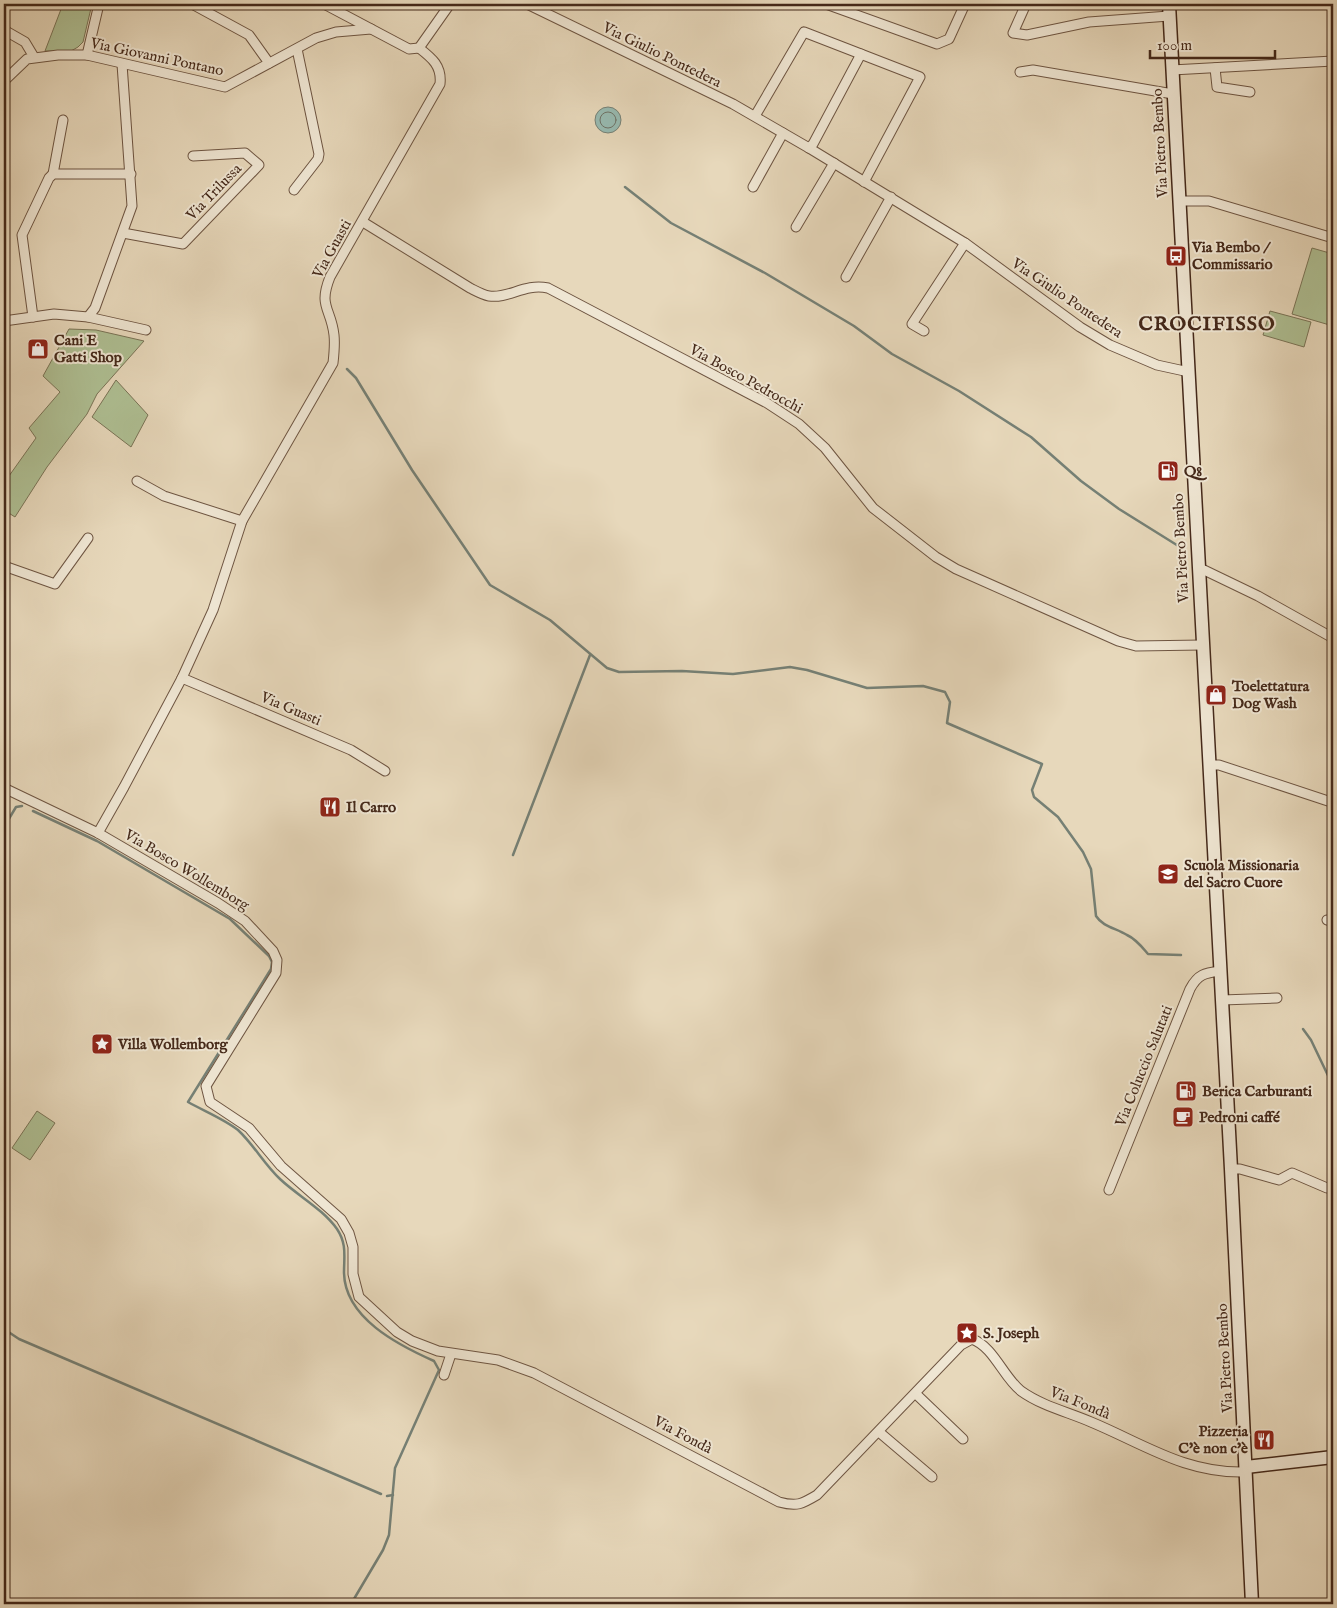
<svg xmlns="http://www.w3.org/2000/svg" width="1337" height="1608" viewBox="0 0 1337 1608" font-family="'IM FELL English',serif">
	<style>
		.green { fill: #afc094; stroke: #7a7457 }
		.water { fill: #97bab1; stroke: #768075 }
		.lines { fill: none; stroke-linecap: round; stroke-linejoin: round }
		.shore { stroke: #6e7266; stroke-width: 1 }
		.stream { stroke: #768075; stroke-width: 2.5 }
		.street-casing { stroke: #6e5542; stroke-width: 11 }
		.secondary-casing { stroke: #45291a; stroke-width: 15 }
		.street { stroke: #efe6d3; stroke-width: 9 }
		.secondary { stroke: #efe6d3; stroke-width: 12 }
		.labels { text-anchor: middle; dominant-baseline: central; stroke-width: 4; stroke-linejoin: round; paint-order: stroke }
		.street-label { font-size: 15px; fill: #45291a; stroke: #efe6d3 }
		.poi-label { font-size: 15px; font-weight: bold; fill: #45291a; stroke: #efe6d3; text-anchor: start }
		.district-label { font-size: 20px; font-weight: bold; letter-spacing: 1px; fill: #45291a; stroke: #efe6d3 }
	</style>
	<rect width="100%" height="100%" fill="#e7d8bb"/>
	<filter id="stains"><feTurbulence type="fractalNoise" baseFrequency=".004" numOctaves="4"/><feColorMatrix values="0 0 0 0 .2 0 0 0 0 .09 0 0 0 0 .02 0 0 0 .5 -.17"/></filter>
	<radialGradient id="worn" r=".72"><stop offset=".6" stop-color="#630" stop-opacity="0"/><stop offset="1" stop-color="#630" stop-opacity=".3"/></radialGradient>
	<g class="green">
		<path d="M63,4H92L83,42L78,47L71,51H45Z"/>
		<path d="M1312,248L1333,254V326L1292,314Z"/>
		<path d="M1270,311L1311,322L1304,347L1263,335Z"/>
		<path d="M69,329L96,330L144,341L97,394L87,414L47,467L15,517L4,510V483L36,438L29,428L60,392L43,376Z"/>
		<path d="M116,380L148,415L131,447L92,417Z"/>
		<path d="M37,1111L55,1123L30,1160L12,1148Z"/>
	</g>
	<circle class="water" cx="608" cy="120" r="13"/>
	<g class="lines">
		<circle class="shore" cx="608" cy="120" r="8"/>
		<g class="stream">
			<path d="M625,187L671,223L765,273L854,326L892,354L959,391L1031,437L1081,481L1119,509L1180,547"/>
			<path d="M347,369L356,378L412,470L490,585L550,620L607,668L619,672L682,671L733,674L790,667L807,670L867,688L923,686L945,692L950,702L947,723L1042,764L1032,790L1034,797L1058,817L1083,852L1091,869L1096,916C1103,927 1116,928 1127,935C1136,939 1142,947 1148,954L1181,955"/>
			<path d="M33,811L97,841L230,919L269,956L272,962L271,969L188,1102C204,1111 224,1119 238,1130C254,1145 264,1164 280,1179C298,1196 323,1209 337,1229C347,1244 344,1256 344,1273C345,1318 398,1345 434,1361L439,1370L395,1468L389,1535L383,1550L351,1604"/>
			<path d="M4,827L16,807L22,806"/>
			<path d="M513,855L590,655"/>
			<path d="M1303,1029L1311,1040L1333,1086"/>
			<path d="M4,1329L19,1339L381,1494"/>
			<path d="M387,1496L393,1495"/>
		</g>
		<g class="street-casing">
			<g id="street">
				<path d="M192,4L249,35L269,63"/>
				<path d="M324,4L409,49L419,48"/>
				<path d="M527,4L733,104L809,148L965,243L1080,327L1110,345L1157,365L1189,372"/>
				<path d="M826,4L937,44L949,39L965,4"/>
				<path d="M1026,4L1013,33L1027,35L1089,22L1169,16"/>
				<path d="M4,30L25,42L34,57"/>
				<path d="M419,48L450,4"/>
				<path d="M87,55L99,4"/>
				<path d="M1215,68L1217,87L1250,92"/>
				<path d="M1172,70L1333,61"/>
				<path d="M1020,72L1033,70L1173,94"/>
				<path d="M4,81L27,59L58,55H87L225,87L316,38L336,32L371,29"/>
				<path d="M755,116L804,32L920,77L864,182"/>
				<path d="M809,148L813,144L861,54"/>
				<path d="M53,174L63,120"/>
				<path d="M753,187L783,133"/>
				<path d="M294,190L318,159L319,154L297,49"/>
				<path d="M1179,201H1209L1333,238"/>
				<path d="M363,222L470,288C476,291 483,295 489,296C509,299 524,283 548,288L767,403L799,424L825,448L873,508L936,557L956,569L1118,641L1136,646L1202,645"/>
				<path d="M796,227L834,163"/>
				<path d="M123,233L183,244L259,165L245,153L193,156"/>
				<path d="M846,277L891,197"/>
				<path d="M33,317L22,235L49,178L53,174H131"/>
				<path d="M88,317L95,308L132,206L122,64"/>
				<path d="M4,321L54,314L88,317L146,330"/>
				<path d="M924,331L912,324L965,243"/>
				<path d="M137,481L164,496L242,521"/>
				<path d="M4,566L55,584L88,538"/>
				<path d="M1199,570H1204L1258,596L1333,638"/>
				<path d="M182,678L351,750L385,771"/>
				<path d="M1210,765H1219L1328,801"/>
				<path d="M4,788L98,833L218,903L245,921L273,951L277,960L276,973L206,1086L210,1102L249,1128L281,1166L341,1219L349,1233L353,1247V1274L359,1297L397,1332L412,1341L438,1351L498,1360L534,1373L779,1502C797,1507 802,1504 817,1495L961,1345L972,1339C994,1347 1003,1377 1021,1391C1042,1406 1068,1412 1091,1422C1144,1444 1186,1474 1246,1472"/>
				<path d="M98,833L124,787L182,678L213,610L242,521L333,363C334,354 335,344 334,335C331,308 318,307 330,277L440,84C442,66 432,58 419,48"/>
				<path d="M1327,920L1333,921"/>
				<path d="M1222,1000L1277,998"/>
				<path d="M1231,1169H1240L1279,1180L1292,1173L1327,1188"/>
				<path d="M1109,1190L1190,989C1198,974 1205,973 1220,971"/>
				<path d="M444,1375L451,1354"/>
				<path d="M916,1394L963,1439"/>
				<path d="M879,1432L932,1477"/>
			</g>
		</g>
		<g class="secondary-casing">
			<g id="secondary">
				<path d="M1169,4L1231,1169L1252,1604"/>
				<path d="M1246,1467L1333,1457"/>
			</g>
		</g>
		<use href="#street" class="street"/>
		<use href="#secondary" class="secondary"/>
	</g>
	<defs>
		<g id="bus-square" transform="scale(1.125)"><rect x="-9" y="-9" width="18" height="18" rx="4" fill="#8f2418" stroke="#efe6d3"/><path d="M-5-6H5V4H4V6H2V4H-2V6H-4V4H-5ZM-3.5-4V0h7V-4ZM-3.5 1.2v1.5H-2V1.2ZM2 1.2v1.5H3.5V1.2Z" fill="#fff"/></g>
		<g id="shop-square" transform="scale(1.125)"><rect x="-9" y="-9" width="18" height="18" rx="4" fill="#8f2418" stroke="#efe6d3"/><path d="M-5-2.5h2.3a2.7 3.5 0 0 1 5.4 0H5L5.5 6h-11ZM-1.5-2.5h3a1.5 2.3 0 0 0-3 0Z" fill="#fff"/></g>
		<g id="fuel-square" transform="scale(1.125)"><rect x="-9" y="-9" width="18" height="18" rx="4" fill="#8f2418" stroke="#efe6d3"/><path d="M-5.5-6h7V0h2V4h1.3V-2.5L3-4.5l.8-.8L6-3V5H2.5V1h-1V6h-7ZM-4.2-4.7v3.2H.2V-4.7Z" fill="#fff"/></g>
		<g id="restaurant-square" transform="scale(1.125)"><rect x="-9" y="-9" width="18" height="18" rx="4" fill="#8f2418" stroke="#efe6d3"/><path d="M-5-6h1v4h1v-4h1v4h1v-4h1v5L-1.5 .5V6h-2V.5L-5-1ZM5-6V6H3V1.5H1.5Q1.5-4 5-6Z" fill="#fff"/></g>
		<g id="school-square" transform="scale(1.125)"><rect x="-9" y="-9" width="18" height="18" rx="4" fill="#8f2418" stroke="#efe6d3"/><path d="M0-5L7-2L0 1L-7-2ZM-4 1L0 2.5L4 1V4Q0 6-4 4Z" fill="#fff"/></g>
		<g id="sight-square" transform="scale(1.125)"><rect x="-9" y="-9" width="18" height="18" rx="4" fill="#8f2418" stroke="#efe6d3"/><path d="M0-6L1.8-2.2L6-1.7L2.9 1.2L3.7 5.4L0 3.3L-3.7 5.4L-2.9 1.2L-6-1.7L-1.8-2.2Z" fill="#fff"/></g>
		<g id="cafe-square" transform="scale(1.125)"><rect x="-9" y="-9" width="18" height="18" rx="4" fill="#8f2418" stroke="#efe6d3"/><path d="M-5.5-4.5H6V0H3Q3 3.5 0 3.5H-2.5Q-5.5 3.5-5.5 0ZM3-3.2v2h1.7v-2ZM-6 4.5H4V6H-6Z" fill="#fff"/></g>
	</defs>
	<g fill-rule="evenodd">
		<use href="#bus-square" x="1176" y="256"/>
		<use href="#shop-square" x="38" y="349"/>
		<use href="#fuel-square" x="1168" y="471"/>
		<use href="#shop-square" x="1216" y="695"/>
		<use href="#restaurant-square" x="330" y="807"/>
		<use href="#school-square" x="1168" y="874"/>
		<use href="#sight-square" x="102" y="1044"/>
		<use href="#fuel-square" x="1186" y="1091"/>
		<use href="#cafe-square" x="1183" y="1117"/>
		<use href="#sight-square" x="967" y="1333"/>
		<use href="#restaurant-square" x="1264" y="1440"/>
	</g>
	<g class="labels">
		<g class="street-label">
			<text transform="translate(662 55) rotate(26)">Via Giulio Pontedera</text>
			<text transform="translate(157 57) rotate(12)">Via Giovanni Pontano</text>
			<text transform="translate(1160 143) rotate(-93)">Via Pietro Bembo</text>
			<text transform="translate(214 192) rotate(-46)">Via Trilussa</text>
			<text transform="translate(332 249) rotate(-61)">Via Guasti</text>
			<text transform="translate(1067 298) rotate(34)">Via Giulio Pontedera</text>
			<text transform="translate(746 379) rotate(29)">Via Bosco Pedrocchi</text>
			<text transform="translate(1181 548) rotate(-93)">Via Pietro Bembo</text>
			<text transform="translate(291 709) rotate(23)">Via Guasti</text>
			<text transform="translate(187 870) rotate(31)">Via Bosco Wollemborg</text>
			<text transform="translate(1144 1066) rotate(-68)">Via Coluccio Salutati</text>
			<text transform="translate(1225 1358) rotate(-93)">Via Pietro Bembo</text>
			<text transform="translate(1080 1403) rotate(22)">Via Fondà</text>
			<text transform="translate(683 1435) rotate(28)">Via Fondà</text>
		</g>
		<g class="poi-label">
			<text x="1192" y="247">Via Bembo /<tspan x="1192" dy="17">Commissario</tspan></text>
			<text x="54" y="340">Cani E<tspan x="54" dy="17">Gatti Shop</tspan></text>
			<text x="1184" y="471">Q8</text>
			<text x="1232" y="686">Toelettatura<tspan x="1232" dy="17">Dog Wash</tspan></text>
			<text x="346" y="807">Il Carro</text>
			<text x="1184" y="865">Scuola Missionaria<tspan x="1184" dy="17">del Sacro Cuore</tspan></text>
			<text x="118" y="1044">Villa Wollemborg</text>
			<text x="1202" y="1091">Berica Carburanti</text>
			<text x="1199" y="1117">Pedroni caffé</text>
			<text x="983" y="1333">S. Joseph</text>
			<text x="1248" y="1431" text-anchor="end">Pizzeria<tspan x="1248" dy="17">C'è non c'è</tspan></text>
		</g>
		<g class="district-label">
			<text x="1207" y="324">CROCIFISSO</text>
		</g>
	</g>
	<rect width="1337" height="1608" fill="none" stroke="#e7d8bb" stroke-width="20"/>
	<rect x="5" y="5" width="1327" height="1598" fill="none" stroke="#45291a" stroke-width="2.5"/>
	<rect x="10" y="10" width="1317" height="1588" fill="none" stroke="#45291a"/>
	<path d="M1150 50v8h125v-8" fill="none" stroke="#45291a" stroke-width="2.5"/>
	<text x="1157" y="50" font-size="15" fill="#45291a" stroke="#efe6d3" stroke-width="4" paint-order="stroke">100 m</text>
	<rect width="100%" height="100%" filter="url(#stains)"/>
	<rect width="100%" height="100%" fill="url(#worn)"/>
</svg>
